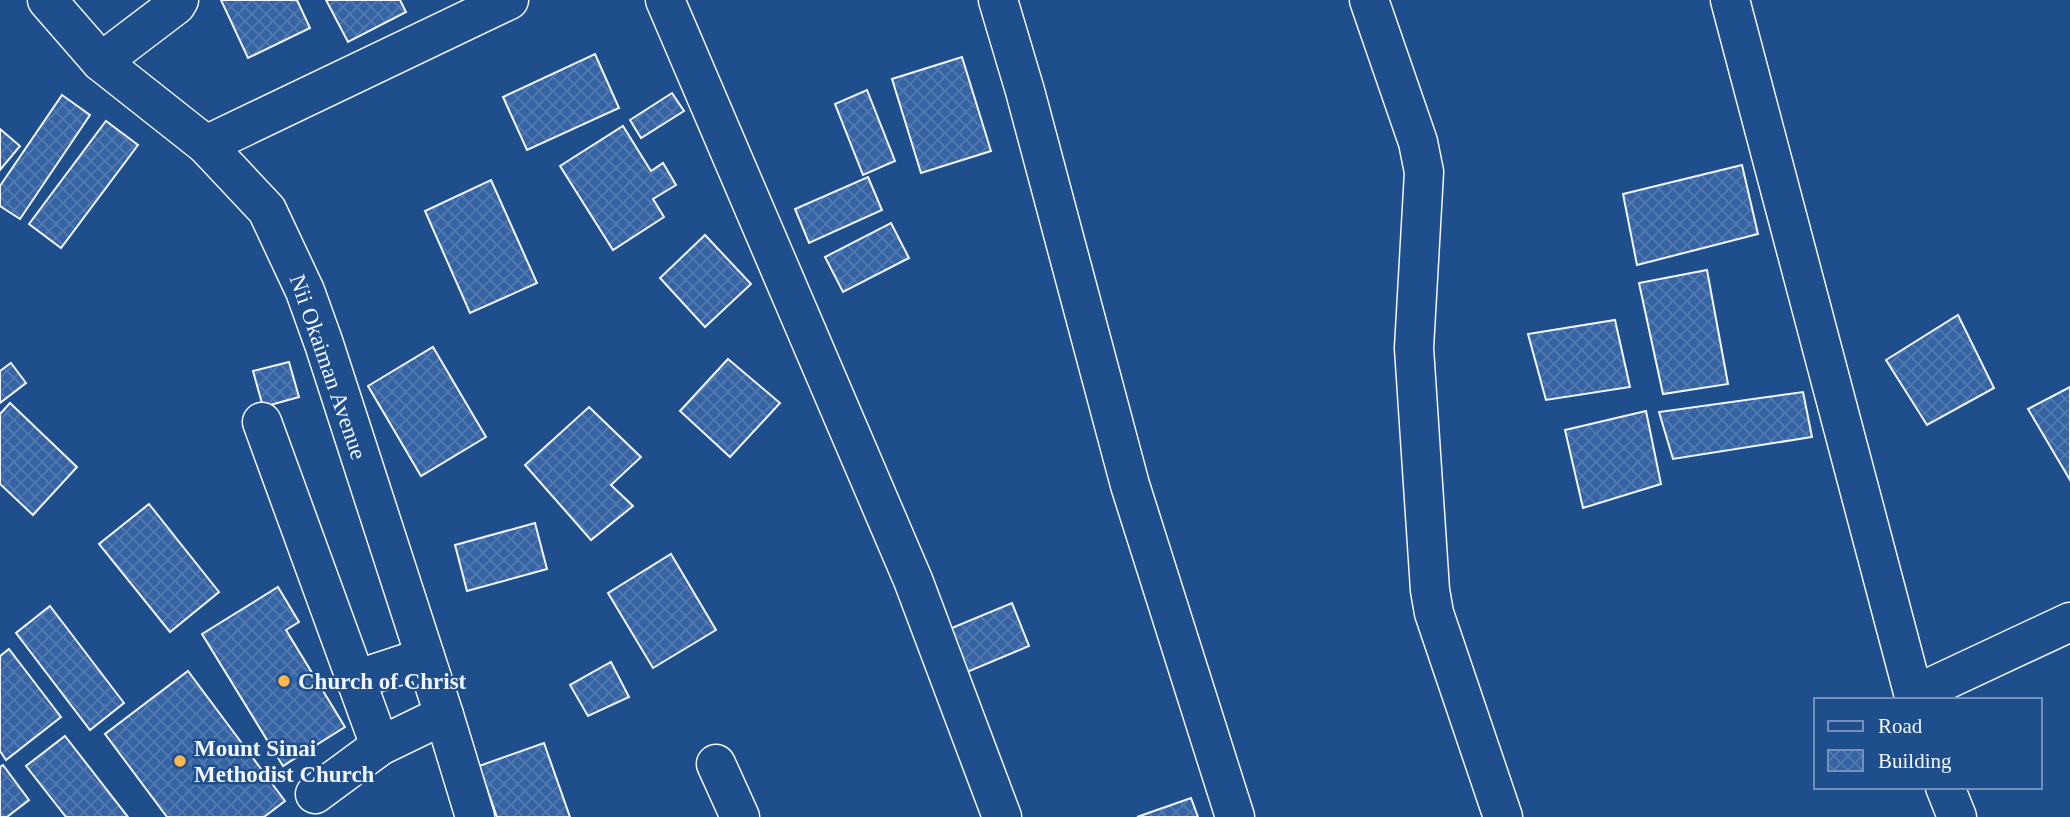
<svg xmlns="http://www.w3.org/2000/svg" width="2070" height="817" viewBox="0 0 2070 817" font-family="Georgia,serif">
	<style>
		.building { fill: url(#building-cross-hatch); stroke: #f2f6ff; stroke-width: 2 }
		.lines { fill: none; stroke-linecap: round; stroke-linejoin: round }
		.minor-casing { stroke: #f2f6ff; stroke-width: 41 }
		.minor { stroke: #1f4e8c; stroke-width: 38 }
		.poi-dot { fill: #ffb74d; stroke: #1f4e8c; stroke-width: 2.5 }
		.labels { text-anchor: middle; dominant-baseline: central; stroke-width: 5; stroke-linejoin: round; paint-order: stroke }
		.street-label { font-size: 23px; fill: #f2f6ff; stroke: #1f4e8c }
		.poi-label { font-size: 23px; font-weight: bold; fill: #f2f6ff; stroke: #1f4e8c; text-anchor: start }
	</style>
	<defs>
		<pattern id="building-cross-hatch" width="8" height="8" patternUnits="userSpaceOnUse" patternTransform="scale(1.75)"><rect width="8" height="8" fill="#3563a3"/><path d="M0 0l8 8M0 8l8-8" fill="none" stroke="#537ab1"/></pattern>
	</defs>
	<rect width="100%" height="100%" fill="#1f4e8c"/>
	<g class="building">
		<path d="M221,0H297L310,28L248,58Z"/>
		<path d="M326,0H400L406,12L348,42Z"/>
		<path d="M595,54L619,108L527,150L503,97Z"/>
		<path d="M962,57L991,151L921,173L892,79Z"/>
		<path d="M867,90L895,161L863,175L835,104Z"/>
		<path d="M672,93L684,111L641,138L630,120Z"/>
		<path d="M62,95L90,115L20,219L0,206V186Z"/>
		<path d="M106,121L138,145L61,248L29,224Z"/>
		<path d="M623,126L651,171L663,163L676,185L653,199L664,217L613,250L560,166Z"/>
		<path d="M0,129L20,146L0,170Z"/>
		<path d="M1742,165L1758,234L1637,265L1623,194Z"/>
		<path d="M868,177L882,210L809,243L795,209Z"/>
		<path d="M491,180L537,283L470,313L425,211Z"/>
		<path d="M891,223L909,258L843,292L825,257Z"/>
		<path d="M705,235L751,284L705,327L660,278Z"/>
		<path d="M1707,270L1728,384L1663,394L1639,283Z"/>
		<path d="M1958,315L1994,388L1927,425L1886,360Z"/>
		<path d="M1615,320L1630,387L1546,400L1528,334Z"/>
		<path d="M433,347L486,437L421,476L368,386Z"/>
		<path d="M728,359L780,403L730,457L680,411Z"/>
		<path d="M289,362L299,397L263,407L253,371Z"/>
		<path d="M11,363L26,383L0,403V371Z"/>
		<path d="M2070,387V480L2028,409Z"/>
		<path d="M1803,392L1812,437L1673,459L1659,412Z"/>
		<path d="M10,403L77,467L33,515L0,484V414Z"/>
		<path d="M589,407L641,457L611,485L633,506L591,540L525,465Z"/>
		<path d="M1646,411L1661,484L1583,508L1565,430Z"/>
		<path d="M149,504L219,592L170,632L99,544Z"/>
		<path d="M535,523L547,569L467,591L455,545Z"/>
		<path d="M671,554L716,630L653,668L608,593Z"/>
		<path d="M278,587L299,622L286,630L345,727L283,766L202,634Z"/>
		<path d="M1012,603L1029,646L960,675L942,632Z"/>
		<path d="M50,606L124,703L90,730L16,633Z"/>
		<path d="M9,649L61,717L6,760L0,751V656Z"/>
		<path d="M611,662L629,697L588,716L570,685Z"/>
		<path d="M188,671L285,801L264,817H167L105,734Z"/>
		<path d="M65,736L128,817H66L26,766Z"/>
		<path d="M544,743L570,817H497L479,766Z"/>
		<path d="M3,765L29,800L7,817H0V767Z"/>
		<path d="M1191,798L1198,817H1137Z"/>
	</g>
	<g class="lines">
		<g class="minor-casing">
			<g id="minor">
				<path d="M47,0L101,62L206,145L267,210L305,291L324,344L444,715L475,817"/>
				<path d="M665,0L913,580L1002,817"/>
				<path d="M998,0L1025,91L1130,485L1235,817"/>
				<path d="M1369,0L1418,142L1424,172L1414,348L1430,590L1434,613L1503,817"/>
				<path d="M1730,0L1915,700"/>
				<path d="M101,62L176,5L179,0"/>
				<path d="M206,145L509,0"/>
				<path d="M262,422L380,746"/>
				<path d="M355,680L425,657"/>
				<path d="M1914,695L2070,622"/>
				<path d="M716,764L740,817"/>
				<path d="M1945,787L1957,817"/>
				<path d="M315,794L380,746L444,715"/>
			</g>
		</g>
		<use href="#minor" class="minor"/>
	</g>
	<g class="poi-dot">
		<circle cx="284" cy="681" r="7"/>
		<circle cx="180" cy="761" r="7"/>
	</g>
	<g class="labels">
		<g class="street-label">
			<text transform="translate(328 367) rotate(71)">Nii Okaiman Avenue</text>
		</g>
		<g class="poi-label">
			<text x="298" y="681">Church of Christ</text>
			<text x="194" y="748">Mount Sinai<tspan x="194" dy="26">Methodist Church</tspan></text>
		</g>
	</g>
	<rect x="1814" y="698" width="228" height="91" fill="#1f4e8c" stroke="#7391ba" stroke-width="2"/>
	<rect x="1828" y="721" width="35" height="10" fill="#1f4e8c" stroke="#7391ba" stroke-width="2"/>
	<text x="1878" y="733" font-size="21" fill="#f2f6ff">Road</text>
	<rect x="1828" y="750" width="35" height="21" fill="url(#building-cross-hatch)" stroke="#7391ba" stroke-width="2"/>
	<text x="1878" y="768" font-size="21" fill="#f2f6ff">Building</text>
</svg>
